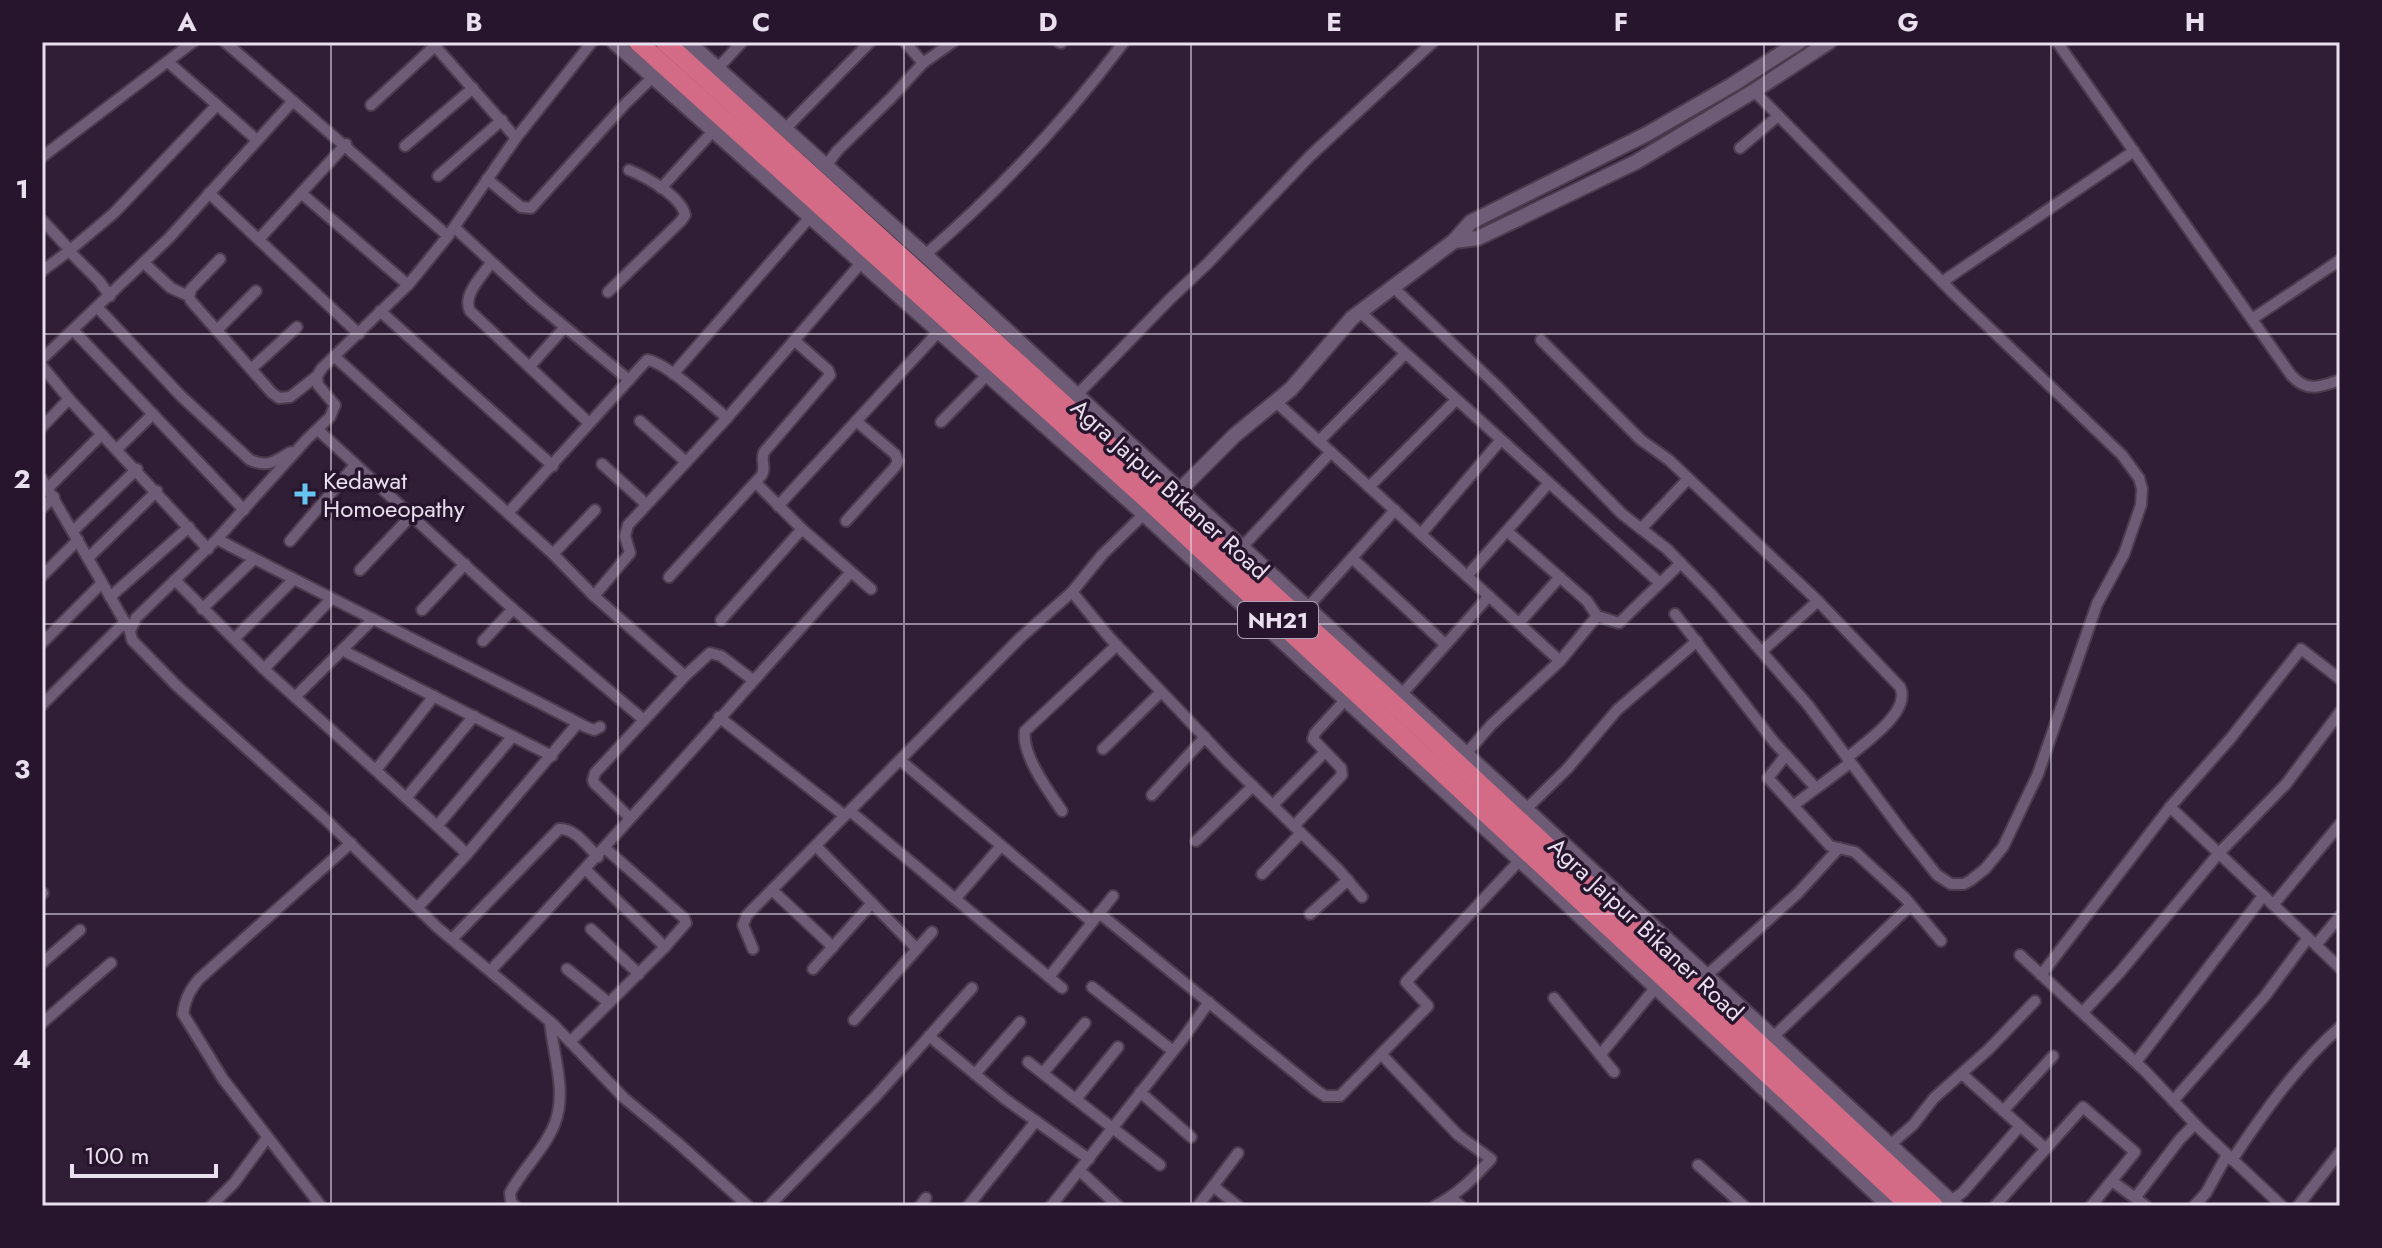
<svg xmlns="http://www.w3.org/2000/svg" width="2382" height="1248" viewBox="0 0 2382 1248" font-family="Jost,sans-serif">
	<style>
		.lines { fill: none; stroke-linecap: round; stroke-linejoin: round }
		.street-casing { stroke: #4a3b4f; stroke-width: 14 }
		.secondary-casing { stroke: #4a3b4f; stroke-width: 18 }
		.highway-casing { stroke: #4a3b4f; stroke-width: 22 }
		.street { stroke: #6e5b76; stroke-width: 10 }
		.secondary { stroke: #6e5b76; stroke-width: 14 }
		.highway { stroke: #d36b87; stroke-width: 18 }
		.grid { fill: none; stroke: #eadfee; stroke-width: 2; stroke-opacity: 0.55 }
		.poi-dot { fill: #66c4ef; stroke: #26152c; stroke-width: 3 }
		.labels { text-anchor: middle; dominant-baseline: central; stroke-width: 7; stroke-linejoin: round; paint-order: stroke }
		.shield { fill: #26152c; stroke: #afa2b4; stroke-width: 2 }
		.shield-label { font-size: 22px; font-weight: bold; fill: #eadfee }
		.poi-label { font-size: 24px; fill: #eadfee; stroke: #26152c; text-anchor: start }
		.street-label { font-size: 24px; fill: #eadfee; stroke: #26152c }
		.neatline { fill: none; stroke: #eadfee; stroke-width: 3 }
		.grid-label { font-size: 26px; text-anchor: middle; font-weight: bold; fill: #eadfee }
	</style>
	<rect width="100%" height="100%" fill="#301e36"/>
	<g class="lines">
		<g class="street-casing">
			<g id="street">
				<path d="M225,42L448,236L516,138L592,42"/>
				<path d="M905,42L923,63"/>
				<path d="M1059,42L1061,43"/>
				<path d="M2057,42L2291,375C2307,393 2320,387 2340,380"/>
				<path d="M435,46L516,138"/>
				<path d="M168,62L257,140"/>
				<path d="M718,68L742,42"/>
				<path d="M371,105L437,44"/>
				<path d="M785,129L870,42"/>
				<path d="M405,146L473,88"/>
				<path d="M1740,148L1778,116"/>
				<path d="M42,157L193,42"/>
				<path d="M826,166L837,151L891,98L923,63L953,42"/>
				<path d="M438,176L502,120"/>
				<path d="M487,179L521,207L531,208L626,103L653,77"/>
				<path d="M661,188L714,130"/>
				<path d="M209,193L359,334"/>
				<path d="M301,193L408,285"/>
				<path d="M43,221L70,250"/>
				<path d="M455,228L535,302L629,380"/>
				<path d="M448,236L408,285L322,368L317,376L318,385L335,405L330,417L307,439L217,539L136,618L130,631L132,640L177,686L323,817L438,928L553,1024L624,1098L678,1143L748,1206"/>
				<path d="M259,239L346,144"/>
				<path d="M69,251L114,213L217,105"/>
				<path d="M925,255C998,192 1066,119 1124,42"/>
				<path d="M220,259L191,289L189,297L191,301L272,393L279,398L290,397L317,376"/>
				<path d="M144,263L171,288L184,294L190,292"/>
				<path d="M491,263C482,276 462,295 470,311L589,423"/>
				<path d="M42,271L69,251L99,281L110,296"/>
				<path d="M1942,282L2134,151"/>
				<path d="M1394,288L1497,386L1622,514L1667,549L1712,595L1808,705L1902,831L1937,875L1951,884H1964L1971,880L1985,869L2003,847L2038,774L2097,604L2124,554L2141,505L2142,489L2139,478L2122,455L1954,294L1754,91"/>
				<path d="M608,292L681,221L685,215C681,196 646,177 629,170"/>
				<path d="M97,307L181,396L250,460C269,468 274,461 291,452"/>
				<path d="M380,311L553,466"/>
				<path d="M1360,312L1660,583"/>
				<path d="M2252,319L2340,260"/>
				<path d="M73,330L244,510"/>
				<path d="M217,330L256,291"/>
				<path d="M1541,340L1641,440L1669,460L1818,601L1900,687C1912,712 1864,743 1847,758"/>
				<path d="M335,357L553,554L594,596L685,676"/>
				<path d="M42,359L169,238L293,101"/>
				<path d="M42,366L69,399L208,549"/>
				<path d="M530,366L565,327"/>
				<path d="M251,369L297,327"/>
				<path d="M673,374L811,216"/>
				<path d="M1077,395L1170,299L1207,264L1310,156L1433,42"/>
				<path d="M1276,402L1560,661"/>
				<path d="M640,421L686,462"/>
				<path d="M941,422L988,374"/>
				<path d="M42,427L69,399"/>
				<path d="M318,430L513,609L644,720"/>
				<path d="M1319,441L1405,354"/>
				<path d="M117,449L153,414"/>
				<path d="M602,464L646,504"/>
				<path d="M42,479L130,631"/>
				<path d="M756,483L802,529L871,589"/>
				<path d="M1369,487L1456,400"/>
				<path d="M48,488L102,434"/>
				<path d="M778,506L940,330"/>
				<path d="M42,508L54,497"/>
				<path d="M508,513L647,360C666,362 710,404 727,418"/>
				<path d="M846,521L895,467L898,461L895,454L856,421"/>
				<path d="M1641,529L1688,479"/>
				<path d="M73,531L137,469"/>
				<path d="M1508,532L1587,601L1597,616"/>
				<path d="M1421,534L1500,441"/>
				<path d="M217,539C339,604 464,663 586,727L594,730L600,727"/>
				<path d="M290,541L355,465"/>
				<path d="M1242,547L1331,452"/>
				<path d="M553,554L595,510"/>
				<path d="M88,558L157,491"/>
				<path d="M1352,558L1445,644"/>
				<path d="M360,570L412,515"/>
				<path d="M42,576L78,540"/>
				<path d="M1467,576L1548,484"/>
				<path d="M669,577L761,476C767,468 760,461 764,452L830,375L828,370L794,340"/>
				<path d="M175,580L264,669L437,826"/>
				<path d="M1072,592L1109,637L1178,709L1227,761L1338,869L1362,897"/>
				<path d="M594,596L630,553L625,536L628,525L727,418L862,262"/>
				<path d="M110,597L189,527"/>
				<path d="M1307,608L1395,510"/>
				<path d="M202,609L254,559"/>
				<path d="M422,610L465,564"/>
				<path d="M1675,614L1774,742L1815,787"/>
				<path d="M721,620L802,529"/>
				<path d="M1519,623L1560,577"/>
				<path d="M235,638L293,580"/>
				<path d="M483,641L513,609"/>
				<path d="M42,643L102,583"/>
				<path d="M342,650L552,756"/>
				<path d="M1762,651L1818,601"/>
				<path d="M264,669L331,599"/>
				<path d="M1401,695L1489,596"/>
				<path d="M295,697L373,619"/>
				<path d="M42,705L125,622"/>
				<path d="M719,717L845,816"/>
				<path d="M1103,749L1161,692"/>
				<path d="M1466,754L1491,725L1560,661L1597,616L1619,623L1681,563"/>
				<path d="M1786,755L1768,778L1830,846L1855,852L1905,898L1941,941"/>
				<path d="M901,761L1092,922"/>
				<path d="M376,770L434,696"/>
				<path d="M1152,795L1205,737"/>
				<path d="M406,798L474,716"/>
				<path d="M1273,805L1325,752"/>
				<path d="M1794,805L1850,763"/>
				<path d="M2170,807L2340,968"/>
				<path d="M1526,809L1567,769L1617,710L1697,641"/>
				<path d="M850,811L1062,988"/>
				<path d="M1062,811C1049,792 1021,754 1025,731L1117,645"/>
				<path d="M630,818L594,783L593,780L595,773L685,676L710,653L721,656L753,680"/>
				<path d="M1294,826L1342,775L1341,768L1313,739L1315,733L1346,699"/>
				<path d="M1196,841L1253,786"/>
				<path d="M816,846L917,949"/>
				<path d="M467,854L578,723"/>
				<path d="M586,870L665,947"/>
				<path d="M1262,874L1301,833"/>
				<path d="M772,890L833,947"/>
				<path d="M42,894L43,893"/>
				<path d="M956,898L1001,846"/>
				<path d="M2273,905L2340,824"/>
				<path d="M418,907L467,854L437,826L513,736"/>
				<path d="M1099,913L1316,1090L1325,1096H1340L1381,1054"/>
				<path d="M1310,914L1348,880"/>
				<path d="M591,929L639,974"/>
				<path d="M452,939L559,829C575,828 587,846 598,857"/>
				<path d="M2316,945L2340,916"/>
				<path d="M753,949L743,925L747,915L1020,638L1072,592L1102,555L1144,514"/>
				<path d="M2020,955L2146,1072L2199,1128L2282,1206"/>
				<path d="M42,963L80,930"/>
				<path d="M567,969L609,1003"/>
				<path d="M813,969L872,903"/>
				<path d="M491,970C614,840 731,705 851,572"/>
				<path d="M2041,975L2170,807L2230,739L2301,649L2340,679"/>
				<path d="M1706,976L1798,893L1839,848"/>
				<path d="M1049,977L1113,896"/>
				<path d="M1092,987L1173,1051"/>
				<path d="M1554,998L1614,1072"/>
				<path d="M2083,1012L2120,972L2219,853L2286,784L2340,712"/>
				<path d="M854,1020L932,932"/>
				<path d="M42,1023L111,963"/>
				<path d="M929,1036L1005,1099L1089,1159"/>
				<path d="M1773,1037L1911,905"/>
				<path d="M570,1042L665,947L686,923L684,918L605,848"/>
				<path d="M1600,1055L1656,987"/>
				<path d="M1028,1062L1160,1165"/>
				<path d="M2136,1062L2263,896"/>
				<path d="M1043,1073L1085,1023"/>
				<path d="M975,1074L1020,1022"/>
				<path d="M1962,1074L2046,1149"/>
				<path d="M1140,1092L1191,1137"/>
				<path d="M1076,1099L1118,1047"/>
				<path d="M2173,1101L2265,996L2308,938"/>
				<path d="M2003,1111L2053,1056"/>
				<path d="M1890,1145L1913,1125L1934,1098L1989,1049L2035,1001"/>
				<path d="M2232,1160C2264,1112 2297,1065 2340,1027"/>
				<path d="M1698,1165L1744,1206"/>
				<path d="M1080,1171L1118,1206"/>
				<path d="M2112,1181L2146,1206"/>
				<path d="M1213,1186L1238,1206"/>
				<path d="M1451,1198L1461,1206"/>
				<path d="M2135,1198L2180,1139L2195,1124"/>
				<path d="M1951,1201L1963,1192L2020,1126"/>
				<path d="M211,1206L234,1183L267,1138"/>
				<path d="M321,1206L223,1079L183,1014C185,999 190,990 199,979L351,843"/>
				<path d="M515,1206L511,1202L510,1193C523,1168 545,1149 555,1123C567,1091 553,1054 550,1022"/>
				<path d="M769,1206L877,1095L972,988"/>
				<path d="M920,1206L926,1198"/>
				<path d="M968,1206L1036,1121"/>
				<path d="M1051,1206L1182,1040L1209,1002"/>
				<path d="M1198,1206L1238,1153"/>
				<path d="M1435,1206C1458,1194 1474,1178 1491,1159L1458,1135L1381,1054L1428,1006L1406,982L1520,860"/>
				<path d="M1995,1206L2083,1107L2135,1152L2091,1206"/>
				<path d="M2194,1206L2206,1193L2227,1155"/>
				<path d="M2298,1206L2340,1152"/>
			</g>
		</g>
		<g class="secondary-casing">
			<g id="secondary">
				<path d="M614,42L1144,514L1520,860L1889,1206"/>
				<path d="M688,42L925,255L1956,1206"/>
				<path d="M1454,241L1478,238L1636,162L1754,91L1829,42"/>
				<path d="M1180,490L1235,435L1291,389L1352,318L1454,241L1471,222L1647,134L1732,85L1799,42"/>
			</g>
		</g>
		<g class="highway-casing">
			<g id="highway">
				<path d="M638,42L1153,505L1910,1206"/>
				<path d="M665,42L1394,704L1934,1206"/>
			</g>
		</g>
		<use href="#street" class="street"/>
		<use href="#secondary" class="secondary"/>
		<use href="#highway" class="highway"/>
	</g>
	<path class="grid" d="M331,42V1206M618,42V1206M904,42V1206M1191,42V1206M1478,42V1206M1764,42V1206M2051,42V1206M42,334H2340M42,624H2340M42,914H2340"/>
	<path class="poi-dot" d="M301 482h8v8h8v8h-8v8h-8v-8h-8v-8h8z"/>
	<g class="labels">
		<rect class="shield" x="1238" y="602" width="80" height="36" rx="6"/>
		<g class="shield-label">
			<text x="1278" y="620">NH21</text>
		</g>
		<g class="poi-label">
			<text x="323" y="480">Kedawat<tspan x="323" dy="28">Homoeopathy</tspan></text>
		</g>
		<g class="street-label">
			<text transform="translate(1170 489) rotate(42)">Agra Jaipur Bikaner Road</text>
			<text transform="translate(1646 929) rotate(43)">Agra Jaipur Bikaner Road</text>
		</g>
	</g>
	<rect width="2382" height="1248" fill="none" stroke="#26152c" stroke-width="88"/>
	<path d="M72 1164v12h144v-12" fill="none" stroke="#eadfee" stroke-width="4"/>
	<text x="84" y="1164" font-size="24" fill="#eadfee" stroke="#26152c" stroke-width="6" paint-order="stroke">100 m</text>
	<rect x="44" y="44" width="2294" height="1160" class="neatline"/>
	<g class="grid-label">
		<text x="187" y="31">A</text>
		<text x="474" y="31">B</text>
		<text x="761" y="31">C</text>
		<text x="1048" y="31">D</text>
		<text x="1334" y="31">E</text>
		<text x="1621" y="31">F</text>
		<text x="1908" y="31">G</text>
		<text x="2195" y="31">H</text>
		<text x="22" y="198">1</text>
		<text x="22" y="488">2</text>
		<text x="22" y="778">3</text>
		<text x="22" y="1068">4</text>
	</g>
</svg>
